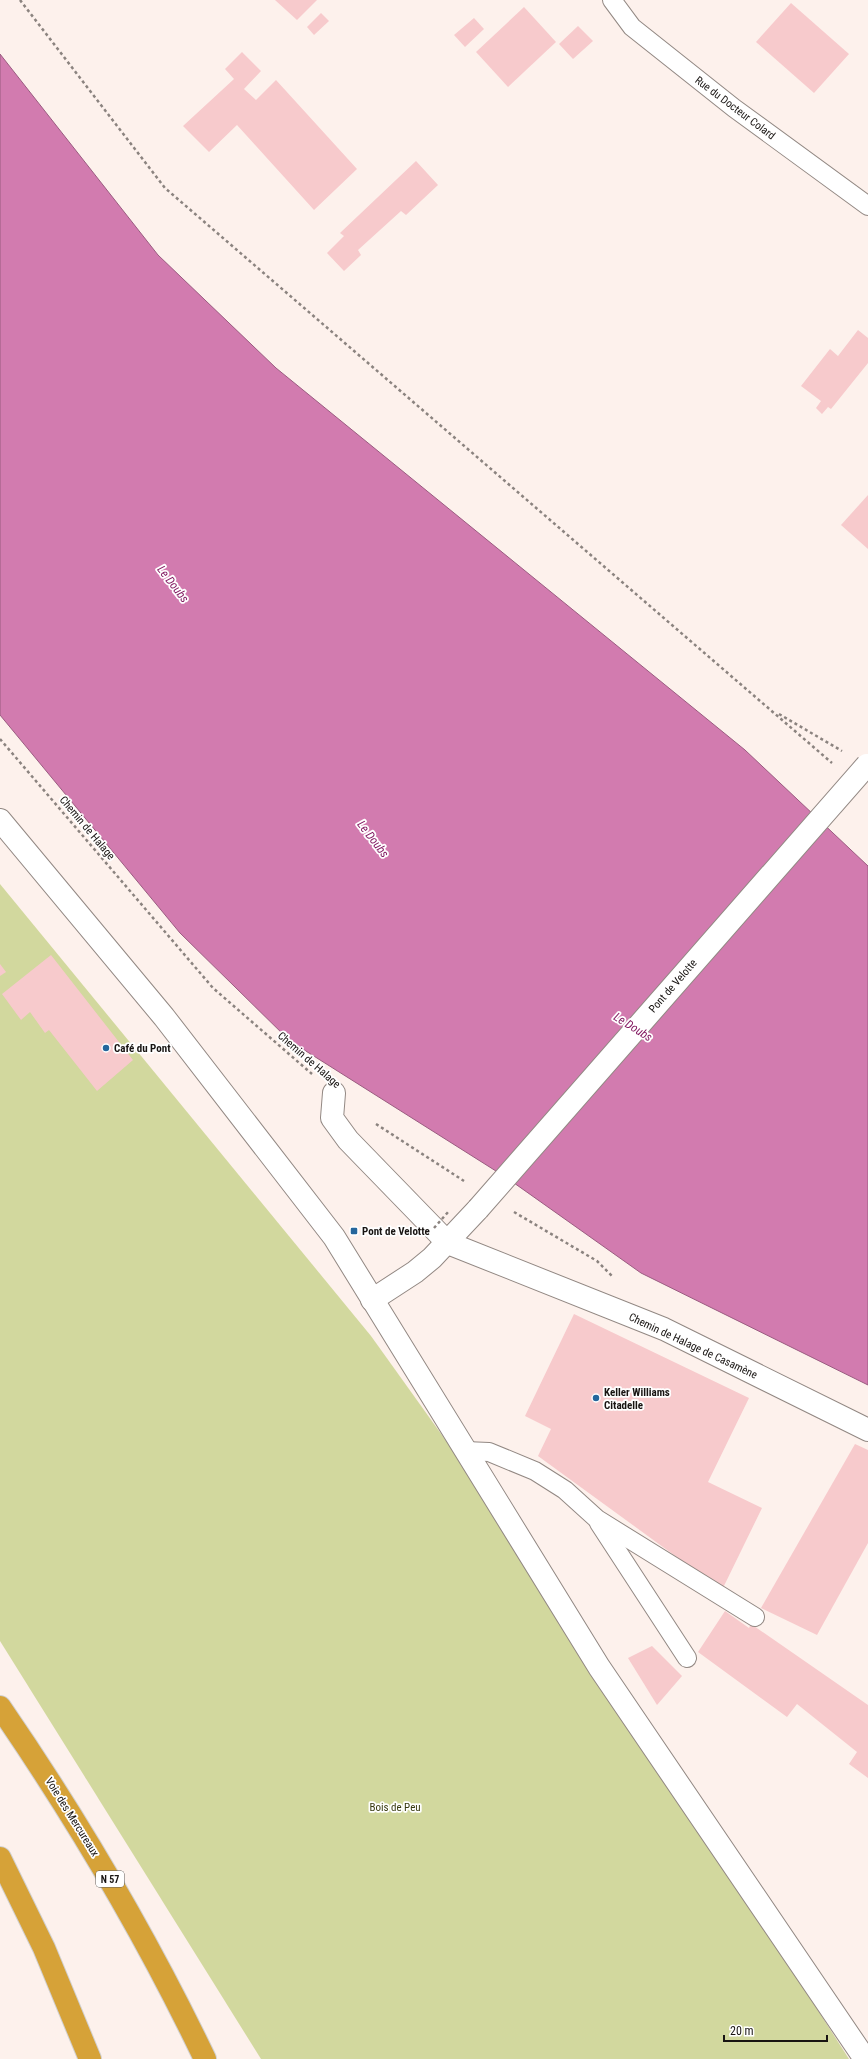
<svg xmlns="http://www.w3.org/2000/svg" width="868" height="2059" viewBox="0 0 868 2059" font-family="'Roboto Condensed',sans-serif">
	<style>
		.green { fill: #d2d89e }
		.water { fill: #d27baf; stroke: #9a5c80 }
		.building { fill: #f7cacc }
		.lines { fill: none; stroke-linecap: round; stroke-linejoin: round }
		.lane-casing { stroke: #928883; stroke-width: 20 }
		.street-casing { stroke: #928883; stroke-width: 24 }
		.secondary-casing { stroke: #928883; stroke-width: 24 }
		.highway-casing { stroke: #d1d0d0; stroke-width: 24 }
		.path { stroke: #8b837f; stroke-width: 2.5; stroke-dasharray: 3 3; stroke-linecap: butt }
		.lane { stroke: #fff; stroke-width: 18 }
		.street { stroke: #fff; stroke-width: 22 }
		.secondary { stroke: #fff; stroke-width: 22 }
		.highway { stroke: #d6a238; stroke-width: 22 }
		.street-bridge-casing { stroke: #928883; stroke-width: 24; stroke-linecap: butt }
		.path-bridge { stroke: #8b837f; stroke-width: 2.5; stroke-dasharray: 3 3; stroke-linecap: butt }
		.street-bridge { stroke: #fff; stroke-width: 22 }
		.poi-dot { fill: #25669c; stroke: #fff; stroke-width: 1.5 }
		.labels { text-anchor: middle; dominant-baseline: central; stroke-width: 3.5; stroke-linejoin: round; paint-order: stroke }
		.shield { fill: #fff; stroke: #5d5a59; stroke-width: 1 }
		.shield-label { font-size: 10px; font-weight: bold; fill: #181412 }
		.street-label { font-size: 11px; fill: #181412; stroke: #fff }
		.poi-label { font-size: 11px; font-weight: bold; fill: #181412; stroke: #fff; text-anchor: start }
		.park-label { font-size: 11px; fill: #37390f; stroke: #fff }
		.water-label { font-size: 12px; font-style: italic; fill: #831b62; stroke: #fff }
	</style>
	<rect width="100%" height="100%" fill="#fdf1ec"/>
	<path class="green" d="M0,884L371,1336L525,1551L849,2059H261L0,1641Z"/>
	<path class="water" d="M0,54L158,255L276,368L745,750L868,866V1385L641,1273L507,1178L290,1041L180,933L0,715Z"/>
	<g class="building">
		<path d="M275,0H317L297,20Z"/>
		<path d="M791,3L849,54L814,93L756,42Z"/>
		<path d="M524,7L556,42L508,87L476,52Z"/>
		<path d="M321,13L329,21L314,35L307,27Z"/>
		<path d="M474,18L484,29L465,47L454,35Z"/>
		<path d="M578,26L593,41L573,59L559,44Z"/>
		<path d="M242,52L261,71L244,89L256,100L276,80L357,169L314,210L237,125L209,152L183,126L234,79L225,69Z"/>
		<path d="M416,161L438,185L406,215L401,211L358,250L361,255L344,271L327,253L344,236L340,233Z"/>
		<path d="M858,330L868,338V363L831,409L828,407L822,414L816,408L821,401L801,386L830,349L838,356Z"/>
		<path d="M868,495V549L841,525Z"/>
		<path d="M51,955L133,1060L97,1091L49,1030L45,1033L30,1012L21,1020L2,994Z"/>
		<path d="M0,964L6,972L0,976Z"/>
		<path d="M574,1314L749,1398L708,1482L762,1508L722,1590L538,1456L551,1429L525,1416Z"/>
		<path d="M855,1444L868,1450V1543L817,1635L761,1608Z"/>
		<path d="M725,1611L749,1628L751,1624L868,1705V1778L849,1764L857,1752L797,1704L787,1717L698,1652Z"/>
		<path d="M652,1646L682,1676L657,1705L628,1658Z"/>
	</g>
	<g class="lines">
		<g class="lane-casing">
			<g id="lane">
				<path d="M612,0L632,27L734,108L868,206"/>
				<path d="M465,1451L489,1452L535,1471L565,1490L597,1519L755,1617"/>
				<path d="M599,1523L687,1658"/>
			</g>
		</g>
		<g class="street-casing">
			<g id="street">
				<path d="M334,1093L332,1118L348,1140L448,1243L664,1329L868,1430"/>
				<path d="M372,1300L415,1272L432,1258L478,1209"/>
			</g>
		</g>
		<g class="secondary-casing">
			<path id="secondary" d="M0,820L164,1017L334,1237L599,1667L865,2059"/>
		</g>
		<g class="highway-casing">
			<g id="highway">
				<path d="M0,1707C77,1819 146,1936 205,2059"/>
				<path d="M0,1858L44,1948L90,2059"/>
			</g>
		</g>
		<g class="path">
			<path d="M20,0L165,188L832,763"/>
			<path d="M779,714L842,751"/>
			<path d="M0,739L213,988L312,1074"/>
			<path d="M376,1124L464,1181"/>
			<path d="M514,1212L597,1261L612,1276"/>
		</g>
		<use href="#lane" class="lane"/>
		<use href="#street" class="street"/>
		<use href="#secondary" class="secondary"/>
		<use href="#highway" class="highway"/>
		<g class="street-bridge-casing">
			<path id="street-bridge" d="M478,1209L867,765"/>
		</g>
		<path class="path-bridge" d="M434,1228L449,1211"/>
		<use href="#street-bridge" class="street-bridge"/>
	</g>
	<g class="poi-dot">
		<circle cx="106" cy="1048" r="4"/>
		<rect x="350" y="1227" width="8" height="8" rx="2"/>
		<circle cx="596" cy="1398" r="4"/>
	</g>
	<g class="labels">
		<rect class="shield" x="96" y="1871" width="28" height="16" rx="3"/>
		<g class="shield-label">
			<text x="110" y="1879">N 57</text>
		</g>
		<g class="street-label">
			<text transform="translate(735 108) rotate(37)">Rue du Docteur Colard</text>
			<text transform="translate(87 828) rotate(50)">Chemin de Halage</text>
			<text transform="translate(673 986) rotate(-49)">Pont de Velotte</text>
			<text transform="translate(309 1060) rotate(41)">Chemin de Halage</text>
			<text transform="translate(693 1346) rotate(25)">Chemin de Halage de Casamène</text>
			<text transform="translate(72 1817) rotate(58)">Voie des Mercureaux</text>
		</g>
		<g class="poi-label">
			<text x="114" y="1048">Café du Pont</text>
			<text x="362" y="1231">Pont de Velotte</text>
			<text x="604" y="1392">Keller Williams<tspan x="604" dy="13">Citadelle</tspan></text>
		</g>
		<g class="park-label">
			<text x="395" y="1807">Bois de Peu</text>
		</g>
		<g class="water-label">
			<text transform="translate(173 584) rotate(52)">Le Doubs</text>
			<text transform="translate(373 839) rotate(52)">Le Doubs</text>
			<text transform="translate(633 1027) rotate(32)">Le Doubs</text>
		</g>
	</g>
	<path d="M724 2035v6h103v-6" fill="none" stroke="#181412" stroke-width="2"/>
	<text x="730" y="2035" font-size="12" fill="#181412" stroke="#ffffff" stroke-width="3" paint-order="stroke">20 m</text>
</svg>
